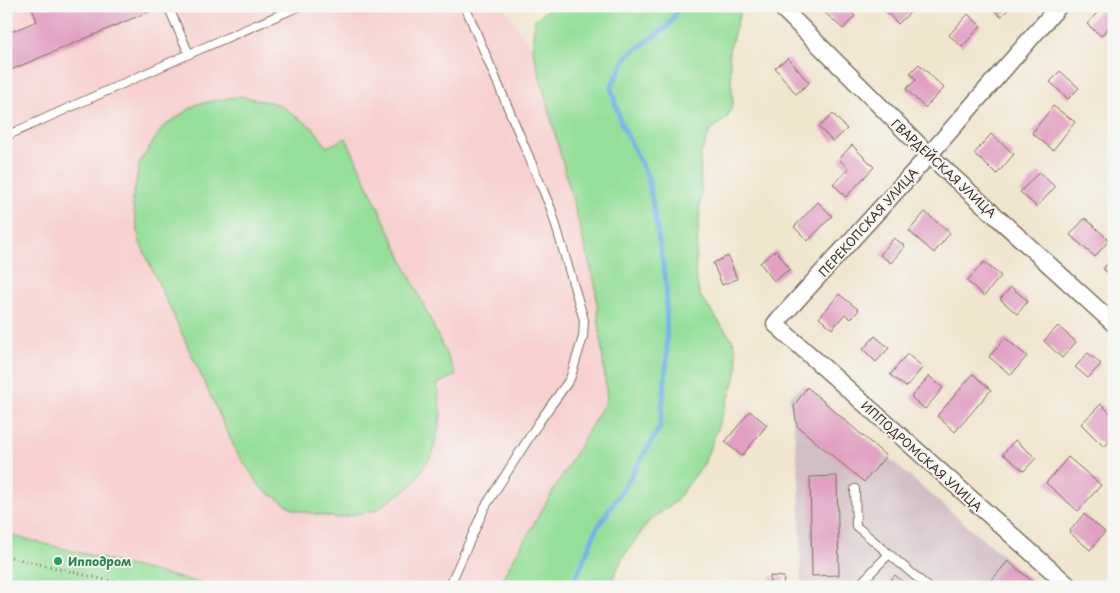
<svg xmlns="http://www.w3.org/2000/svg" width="1120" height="593" viewBox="0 0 1120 593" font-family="'Playpen Sans',sans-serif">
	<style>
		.built { fill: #f7d0cf }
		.industrial { fill: #d2bec5 }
		.green { fill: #95df9a; stroke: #68845c }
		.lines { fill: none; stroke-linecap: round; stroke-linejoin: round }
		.stream { stroke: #74b2e7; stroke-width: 5 }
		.building { fill: #e19fc2 }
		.service-casing { stroke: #7a6b5b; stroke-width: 10 }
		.minor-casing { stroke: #7a6b5b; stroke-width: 19 }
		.path { stroke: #7a6b5b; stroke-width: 3; stroke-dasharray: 1 4; stroke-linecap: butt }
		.service { stroke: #fff; stroke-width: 8 }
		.minor { stroke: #fff; stroke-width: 16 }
		.leisure-dot { fill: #2e9e5b; stroke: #f6f6f2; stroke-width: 2 }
		.labels { text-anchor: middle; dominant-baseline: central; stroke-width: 4; stroke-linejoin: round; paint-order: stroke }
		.street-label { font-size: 12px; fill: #3b2a1e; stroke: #f6f6f2 }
		.leisure-label { font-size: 12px; font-weight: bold; fill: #27864d; stroke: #f6f6f2; text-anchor: start }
	</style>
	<rect width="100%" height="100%" fill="#f6f6f2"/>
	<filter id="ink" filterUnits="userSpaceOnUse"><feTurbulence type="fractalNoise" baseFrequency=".02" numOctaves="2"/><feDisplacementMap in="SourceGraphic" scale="10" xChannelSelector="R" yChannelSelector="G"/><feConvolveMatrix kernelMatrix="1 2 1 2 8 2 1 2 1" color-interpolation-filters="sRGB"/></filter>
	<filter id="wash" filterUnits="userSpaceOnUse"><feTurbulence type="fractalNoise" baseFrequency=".0096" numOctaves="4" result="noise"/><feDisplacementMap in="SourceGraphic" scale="20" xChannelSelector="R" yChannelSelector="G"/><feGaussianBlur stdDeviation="1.12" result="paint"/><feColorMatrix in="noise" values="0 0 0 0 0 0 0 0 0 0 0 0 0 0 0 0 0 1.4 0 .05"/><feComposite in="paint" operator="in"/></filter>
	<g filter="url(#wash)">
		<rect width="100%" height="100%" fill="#f0e5cd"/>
		<path class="built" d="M6,6H502L532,47L595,284L607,399L497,587H209L6,536Z"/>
		<path class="industrial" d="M804,384L886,456L1039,587H801L799,482L794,430L789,397Z"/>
		<g class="green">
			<path d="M553,6H742L729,51L733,104L727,118L710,131L700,156L701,191L695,273L700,296L734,342L738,364L734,383L704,464L675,502L649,521L622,559L609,587H497L607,399L595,284L532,47L535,19Z"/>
			<path d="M240,96L278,104L313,128L327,147L346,138L456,375L437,384L441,415L433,453L412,485L376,510L337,518L295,510L262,489L237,453L140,243L132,201L140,162L163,127L197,104Z"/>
			<path d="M6,534L215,587H6Z"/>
		</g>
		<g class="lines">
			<path class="stream" d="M572,587L597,528L625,486L660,427L667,360L666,282L648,177L621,123L611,87L628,55L668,26L680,6"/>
		</g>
		<g id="blocks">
			<g class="building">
				<path d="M31,6H69L70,7L72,6H153L155,9L6,72V34L37,21Z"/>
				<path d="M822,6H845L855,16L843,29L820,8Z"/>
				<path d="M881,6H917L898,24Z"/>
				<path d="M991,6H1011L1001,17Z"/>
				<path d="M1103,6H1114V22L1101,36L1087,24Z"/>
				<path d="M968,14L981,26L962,47L949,35Z"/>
				<path d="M788,58L809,83L796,94L775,68Z"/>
				<path d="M919,64L944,88L925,108L906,89L916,80L910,73Z"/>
				<path d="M1060,71L1079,88L1068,99L1050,82Z"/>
				<path d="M1053,106L1075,122L1053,150L1032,133Z"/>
				<path d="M833,114L847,129L833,142L819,127Z"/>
				<path d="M991,134L1014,154L997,174L974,154Z"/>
				<path d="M852,145L874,167L846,197L833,184L849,169L839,159Z"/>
				<path d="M1039,172L1055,187L1037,207L1020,192Z"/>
				<path d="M818,202L832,216L808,241L794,227Z"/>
				<path d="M925,212L950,233L934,253L909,231Z"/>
				<path d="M1085,218L1109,240L1095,257L1070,235Z"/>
				<path d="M894,238L905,246L891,263L880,255Z"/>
				<path d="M776,250L790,269L774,281L760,263Z"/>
				<path d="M728,256L737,279L722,285L713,263Z"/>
				<path d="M1114,256V278L1103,269Z"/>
				<path d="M984,262L1001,276L984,296L967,281Z"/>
				<path d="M1011,287L1028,301L1017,314L1000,299Z"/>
				<path d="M839,294L859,310L851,319L845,314L832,329L819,318Z"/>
				<path d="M1058,326L1076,342L1062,358L1044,341Z"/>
				<path d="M875,336L889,348L876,362L863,349Z"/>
				<path d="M1005,338L1027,356L1011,375L989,357Z"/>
				<path d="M1088,353L1101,364L1088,378L1075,367Z"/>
				<path d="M907,354L923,367L906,387L890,375Z"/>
				<path d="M973,374L991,390L955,432L937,416Z"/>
				<path d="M929,376L943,388L925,409L911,397Z"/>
				<path d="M807,387L886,456L864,482L797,426L794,406Z"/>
				<path d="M1101,404L1114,417V437L1104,447L1081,424Z"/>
				<path d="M750,411L767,425L742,456L725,442Z"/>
				<path d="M1015,440L1036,458L1024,471L1003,454Z"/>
				<path d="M1068,457L1101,485L1078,511L1046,483Z"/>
				<path d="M837,476L839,575L812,576L810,477Z"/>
				<path d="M1084,514L1105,532L1090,550L1069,532Z"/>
				<path d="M1008,561L1039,587H986Z"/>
				<path d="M895,575L908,587H884Z"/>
				<path d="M770,576L784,577L783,587H770Z"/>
			</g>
		</g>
	</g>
	<g filter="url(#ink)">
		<use href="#blocks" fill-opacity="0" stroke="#7a6b5b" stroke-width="1"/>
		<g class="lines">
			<g class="service-casing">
				<g id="service">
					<path d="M168,6L189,54"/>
					<path d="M6,136L189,54L300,6"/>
					<path d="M855,489L856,526L928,587"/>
					<path d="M449,587L485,507L539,422L570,379L583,337L584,320L551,209L465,6"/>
					<path d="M857,587L889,554"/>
				</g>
			</g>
			<g class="minor-casing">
				<g id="minor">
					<path d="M780,6L929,155L1114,324"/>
					<path d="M1059,6L929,155L775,324L1070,587"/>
				</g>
			</g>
			<path class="path" d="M6,556L135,587"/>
			<use href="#service" class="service"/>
			<use href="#minor" class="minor"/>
		</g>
	</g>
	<circle class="leisure-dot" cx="58" cy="561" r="5"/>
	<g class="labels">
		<g class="street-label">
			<text transform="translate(944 168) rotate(43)">ГВАРДЕЙСКАЯ УЛИЦА</text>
			<text transform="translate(868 222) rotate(-48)">ПЕРЕКОПСКАЯ УЛИЦА</text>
			<text transform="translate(922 456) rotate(42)">ИППОДРОМСКАЯ УЛИЦА</text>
		</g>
		<g class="leisure-label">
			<text x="68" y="561">Ипподром</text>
		</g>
	</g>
	<rect width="1120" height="593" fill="none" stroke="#f6f6f2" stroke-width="25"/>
</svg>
